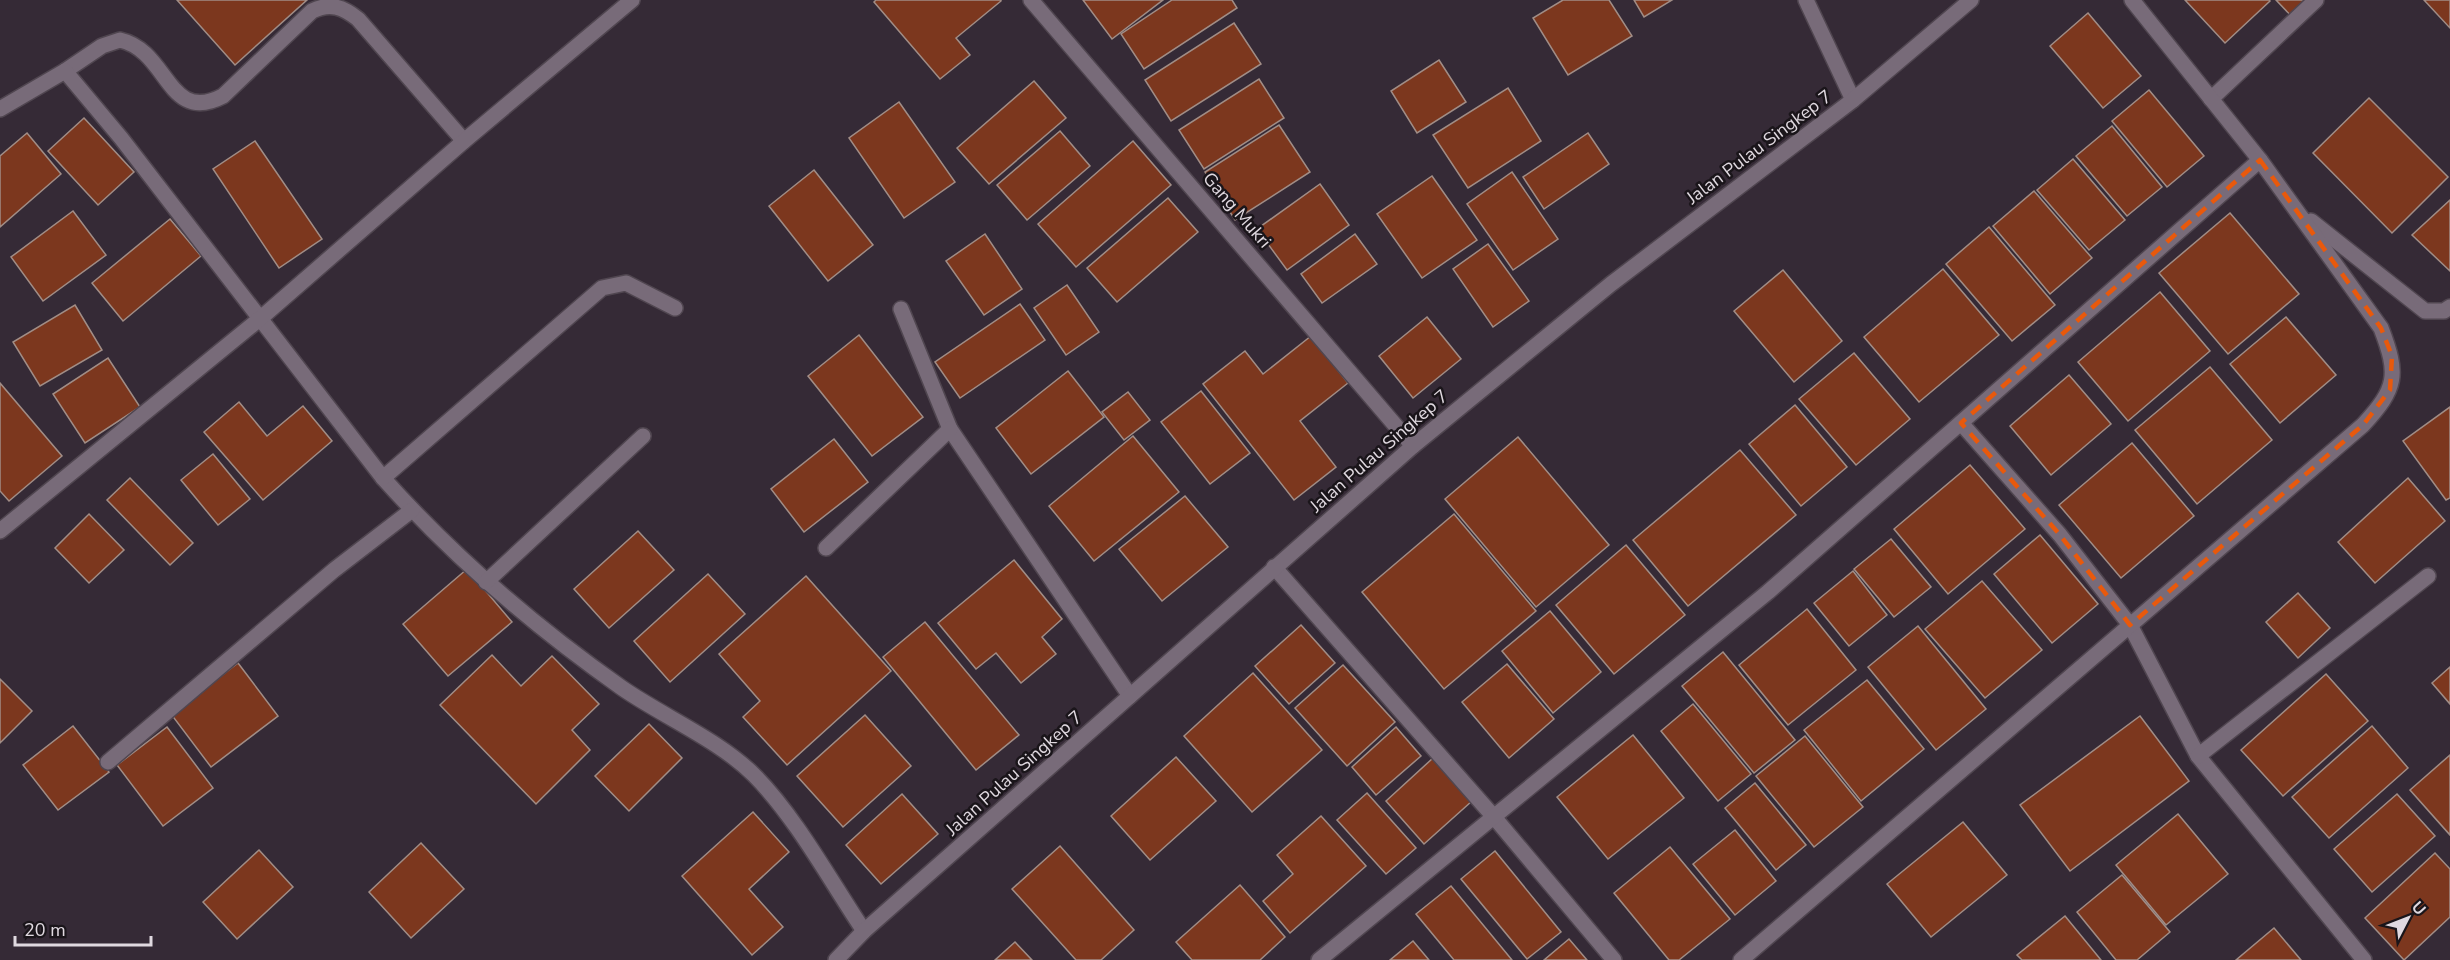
<svg xmlns="http://www.w3.org/2000/svg" width="2450" height="960" viewBox="0 0 2450 960" font-family="'Nunito Sans',sans-serif">
	<style>
		.building { fill: #7c371e; stroke: #a18d86; stroke-width: 1.5 }
		.lines { fill: none; stroke-linecap: round; stroke-linejoin: round }
		.minor-casing { stroke: #504650; stroke-width: 18 }
		.tertiary-casing { stroke: #504650; stroke-width: 18 }
		.minor { stroke: #786b79; stroke-width: 15 }
		.tertiary { stroke: #786b79; stroke-width: 15 }
		.marked { fill: none; stroke: #e8590c; stroke-width: 4.5; stroke-dasharray: 12 8; stroke-linejoin: round }
		.labels { text-anchor: middle; dominant-baseline: central; stroke-width: 5; stroke-linejoin: round; paint-order: stroke }
		.street-label { font-size: 18px; fill: #e0d9e0; stroke: #1a151a }
	</style>
	<rect width="100%" height="100%" fill="#352a36"/>
	<g class="building">
		<path d="M177,0H307L235,65Z"/>
		<path d="M876,0H1001V1L956,38L970,55L940,79L874,2Z"/>
		<path d="M1083,0H1163L1112,39Z"/>
		<path d="M1172,0H1232L1237,8L1144,69L1121,34Z"/>
		<path d="M1563,0H1609L1632,36L1568,75L1533,18Z"/>
		<path d="M1634,0H1672L1644,17Z"/>
		<path d="M2185,0H2269L2270,1L2225,43Z"/>
		<path d="M2276,0H2316L2295,20Z"/>
		<path d="M2424,0H2450V28Z"/>
		<path d="M2088,13L2141,76L2103,108L2050,46Z"/>
		<path d="M1234,23L1261,64L1171,121L1145,80Z"/>
		<path d="M1439,60L1466,102L1417,133L1391,91Z"/>
		<path d="M1259,79L1284,118L1204,169L1179,130Z"/>
		<path d="M1034,81L1066,118L989,184L957,148Z"/>
		<path d="M1508,88L1541,141L1468,188L1433,135Z"/>
		<path d="M2149,90L2204,156L2167,187L2112,121Z"/>
		<path d="M2369,98L2448,177L2392,233L2313,153Z"/>
		<path d="M899,102L955,182L904,218L849,138Z"/>
		<path d="M84,118L134,172L98,205L48,151Z"/>
		<path d="M1279,125L1310,172L1235,220L1205,172Z"/>
		<path d="M2112,126L2162,187L2127,216L2076,156Z"/>
		<path d="M1060,131L1090,166L1027,220L997,185Z"/>
		<path d="M27,133L61,174L0,227V156Z"/>
		<path d="M1588,133L1609,164L1544,209L1523,177Z"/>
		<path d="M255,141L322,239L279,268L213,169Z"/>
		<path d="M1133,141L1171,185L1076,267L1038,224Z"/>
		<path d="M2073,159L2125,220L2089,250L2037,190Z"/>
		<path d="M814,170L873,245L828,281L769,206Z"/>
		<path d="M1512,172L1558,239L1513,270L1467,204Z"/>
		<path d="M1432,176L1477,240L1422,278L1377,214Z"/>
		<path d="M1320,184L1349,225L1287,270L1257,229Z"/>
		<path d="M2034,191L2092,258L2050,294L1993,226Z"/>
		<path d="M1168,198L1198,232L1117,302L1087,268Z"/>
		<path d="M2450,200V271L2412,235Z"/>
		<path d="M73,211L106,255L43,301L11,257Z"/>
		<path d="M2230,213L2299,294L2228,354L2159,273Z"/>
		<path d="M170,219L201,256L123,321L92,283Z"/>
		<path d="M1989,227L2055,305L2012,341L1946,264Z"/>
		<path d="M985,234L1022,289L984,315L946,261Z"/>
		<path d="M1355,234L1377,264L1322,303L1301,274Z"/>
		<path d="M1488,244L1529,301L1493,327L1453,269Z"/>
		<path d="M1943,269L1999,335L1919,402L1864,337Z"/>
		<path d="M1783,270L1842,341L1794,382L1734,311Z"/>
		<path d="M1067,285L1099,332L1066,355L1034,308Z"/>
		<path d="M2160,292L2210,351L2128,421L2078,362Z"/>
		<path d="M1020,304L1045,340L960,398L935,362Z"/>
		<path d="M75,305L102,350L40,386L13,342Z"/>
		<path d="M1427,317L1461,359L1413,398L1379,356Z"/>
		<path d="M2286,317L2336,375L2280,423L2230,364Z"/>
		<path d="M859,335L923,417L872,456L808,376Z"/>
		<path d="M1311,336L1348,383L1300,421L1336,467L1294,500L1203,384L1245,351L1263,374Z"/>
		<path d="M1854,353L1910,419L1856,465L1799,399Z"/>
		<path d="M108,358L140,407L85,443L53,394Z"/>
		<path d="M2210,367L2272,440L2197,504L2135,430Z"/>
		<path d="M1068,371L1104,417L1031,474L996,428Z"/>
		<path d="M2069,375L2111,424L2051,475L2010,426Z"/>
		<path d="M0,383L62,456L9,501L0,491Z"/>
		<path d="M1201,391L1250,453L1210,484L1161,422Z"/>
		<path d="M1128,392L1150,420L1124,440L1102,412Z"/>
		<path d="M239,402L267,436L303,406L332,441L263,500L204,432Z"/>
		<path d="M1795,405L1847,467L1801,506L1749,444Z"/>
		<path d="M2450,407V498L2446,500L2403,441Z"/>
		<path d="M1133,436L1179,492L1094,561L1049,506Z"/>
		<path d="M1518,437L1609,545L1536,607L1445,499Z"/>
		<path d="M834,439L868,482L804,532L771,489Z"/>
		<path d="M2132,443L2194,516L2121,578L2059,505Z"/>
		<path d="M1740,450L1796,515L1688,606L1633,540Z"/>
		<path d="M213,454L250,499L218,525L181,480Z"/>
		<path d="M1970,465L2025,529L1948,594L1894,529Z"/>
		<path d="M130,478L193,543L170,565L107,500Z"/>
		<path d="M2408,478L2445,521L2375,583L2338,542Z"/>
		<path d="M1185,496L1228,547L1162,601L1119,549Z"/>
		<path d="M89,514L124,550L89,583L55,548Z"/>
		<path d="M1454,514L1536,611L1444,689L1362,592Z"/>
		<path d="M638,531L674,570L609,628L574,589Z"/>
		<path d="M2040,535L2098,604L2052,643L1994,574Z"/>
		<path d="M1891,539L1931,587L1894,617L1854,569Z"/>
		<path d="M1626,545L1685,615L1614,674L1556,605Z"/>
		<path d="M1014,560L1062,619L1042,637L1056,654L1021,683L996,653L976,669L938,623Z"/>
		<path d="M467,569L512,622L448,676L403,624Z"/>
		<path d="M1853,571L1887,615L1849,646L1814,603Z"/>
		<path d="M708,574L745,614L670,682L634,641Z"/>
		<path d="M806,576L891,671L787,765L743,717L760,701L719,654Z"/>
		<path d="M1982,581L2042,650L1985,698L1925,629Z"/>
		<path d="M2298,593L2330,628L2298,658L2266,622Z"/>
		<path d="M1807,609L1856,670L1788,725L1739,665Z"/>
		<path d="M1550,611L1601,672L1553,713L1502,651Z"/>
		<path d="M925,622L1019,735L976,770L883,657Z"/>
		<path d="M1301,625L1335,663L1289,704L1255,666Z"/>
		<path d="M1918,626L1986,709L1936,750L1868,667Z"/>
		<path d="M1723,652L1795,740L1754,773L1682,686Z"/>
		<path d="M492,655L521,686L552,656L599,704L572,730L590,750L536,804L440,705Z"/>
		<path d="M238,663L278,716L211,767L171,714Z"/>
		<path d="M1507,664L1554,719L1509,758L1462,702Z"/>
		<path d="M1343,665L1395,722L1347,766L1295,708Z"/>
		<path d="M2450,667V704L2432,683Z"/>
		<path d="M1253,673L1322,750L1252,812L1184,736Z"/>
		<path d="M2326,674L2368,721L2283,796L2241,750Z"/>
		<path d="M0,679L32,711L0,743Z"/>
		<path d="M1867,680L1924,749L1861,801L1804,730Z"/>
		<path d="M1693,704L1751,774L1718,801L1661,731Z"/>
		<path d="M865,715L911,766L843,827L797,776Z"/>
		<path d="M2140,716L2189,781L2070,871L2020,805Z"/>
		<path d="M649,724L682,758L629,811L595,776Z"/>
		<path d="M73,726L109,772L58,810L23,765Z"/>
		<path d="M2372,726L2408,768L2329,838L2292,797Z"/>
		<path d="M167,727L213,788L163,826L117,765Z"/>
		<path d="M1396,727L1421,756L1376,795L1352,767Z"/>
		<path d="M1633,735L1684,798L1608,859L1557,797Z"/>
		<path d="M1805,736L1863,807L1814,847L1756,776Z"/>
		<path d="M2450,755V835L2410,790Z"/>
		<path d="M1176,757L1216,801L1150,860L1111,816Z"/>
		<path d="M1433,758L1472,801L1424,844L1386,801Z"/>
		<path d="M1755,783L1806,845L1776,870L1725,808Z"/>
		<path d="M1367,793L1416,848L1386,874L1337,820Z"/>
		<path d="M902,794L938,834L881,884L846,845Z"/>
		<path d="M2397,794L2435,836L2372,892L2334,849Z"/>
		<path d="M753,812L789,852L749,889L783,927L752,955L682,876Z"/>
		<path d="M2178,814L2228,874L2166,925L2116,865Z"/>
		<path d="M1321,816L1366,866L1290,933L1263,901L1293,874L1277,855Z"/>
		<path d="M1963,822L2007,875L1931,937L1887,884Z"/>
		<path d="M1735,830L1776,881L1735,915L1693,864Z"/>
		<path d="M421,843L464,889L411,938L369,892Z"/>
		<path d="M1060,846L1134,930L1101,960H1076L1012,889Z"/>
		<path d="M1670,847L1730,919L1679,960H1669L1614,893Z"/>
		<path d="M259,850L293,887L237,939L203,902Z"/>
		<path d="M1495,851L1561,932L1527,959L1461,879Z"/>
		<path d="M2435,853L2450,869V917L2404,960L2365,918Z"/>
		<path d="M2122,875L2170,932L2137,960H2116L2077,912Z"/>
		<path d="M1240,885L1285,937L1260,960H1192L1176,942Z"/>
		<path d="M1451,886L1512,960H1454L1416,914Z"/>
		<path d="M2065,916L2101,960H2022L2017,955Z"/>
		<path d="M2274,928L2301,960H2236Z"/>
		<path d="M1569,939L1587,960H1544Z"/>
		<path d="M1413,941L1429,960H1390Z"/>
		<path d="M1015,942L1032,960H995Z"/>
	</g>
	<g class="lines">
		<g class="minor-casing">
			<g id="minor">
				<path d="M1031,0L1413,446"/>
				<path d="M1806,0L1853,100"/>
				<path d="M65,71L102,46L120,40C169,51 167,125 223,96L312,11C330,2 343,7 358,19L464,141"/>
				<path d="M2211,99L2316,0"/>
				<path d="M0,109L65,71L121,138L383,478C454,557 535,627 622,688C664,717 719,740 754,775C796,817 831,882 864,931"/>
				<path d="M2311,221L2425,311H2444L2450,307"/>
				<path d="M901,309L950,429L1130,696"/>
				<path d="M1961,423L2060,535L2130,625L2198,756L2364,960"/>
				<path d="M383,478L602,288L626,283L675,308"/>
				<path d="M0,531L262,317L464,141L632,0"/>
				<path d="M826,548L950,429"/>
				<path d="M1274,567L1494,817L1614,960"/>
				<path d="M486,582L643,436"/>
				<path d="M2198,756L2428,576"/>
				<path d="M108,762L334,570L412,510"/>
				<path d="M1319,960L1768,592L2260,160"/>
				<path d="M1741,960L2363,425C2397,388 2399,375 2381,328L2260,160L2132,0"/>
			</g>
		</g>
		<g class="tertiary-casing">
			<path id="tertiary" d="M836,960L864,931L1413,446L1611,284L1853,100L1971,0"/>
		</g>
		<use href="#minor" class="minor"/>
		<use href="#tertiary" class="tertiary"/>
	</g>
	<path class="marked" d="M2260,160L2381,328L2392,356L2390,390L2363,425L2130,625L2060,535L1961,423Z"/>
	<g class="labels">
		<g class="street-label">
			<text transform="translate(1759 147) rotate(-37)">Jalan Pulau Singkep 7</text>
			<text transform="translate(1237 210) rotate(49)">Gang Mukri</text>
			<text transform="translate(1379 451) rotate(-41)">Jalan Pulau Singkep 7</text>
			<text transform="translate(1014 773) rotate(-42)">Jalan Pulau Singkep 7</text>
		</g>
	</g>
	<g transform="translate(2408 918) rotate(48)" stroke="#1a151a" stroke-width="4.5" paint-order="stroke">
	<path d="M0-4.5L10 22L0 15L-10 22Z" fill="#e0d9e0"/>
	<text y="-9" font-size="16" font-weight="bold" text-anchor="middle" fill="#e0d9e0">U</text>
	</g>
	<path d="M15 936v9h136v-9" fill="none" stroke="#e0d9e0" stroke-width="3"/>
	<text x="24" y="936" font-size="18" fill="#e0d9e0" stroke="#1a151a" stroke-width="4.5" paint-order="stroke">20 m</text>
</svg>
